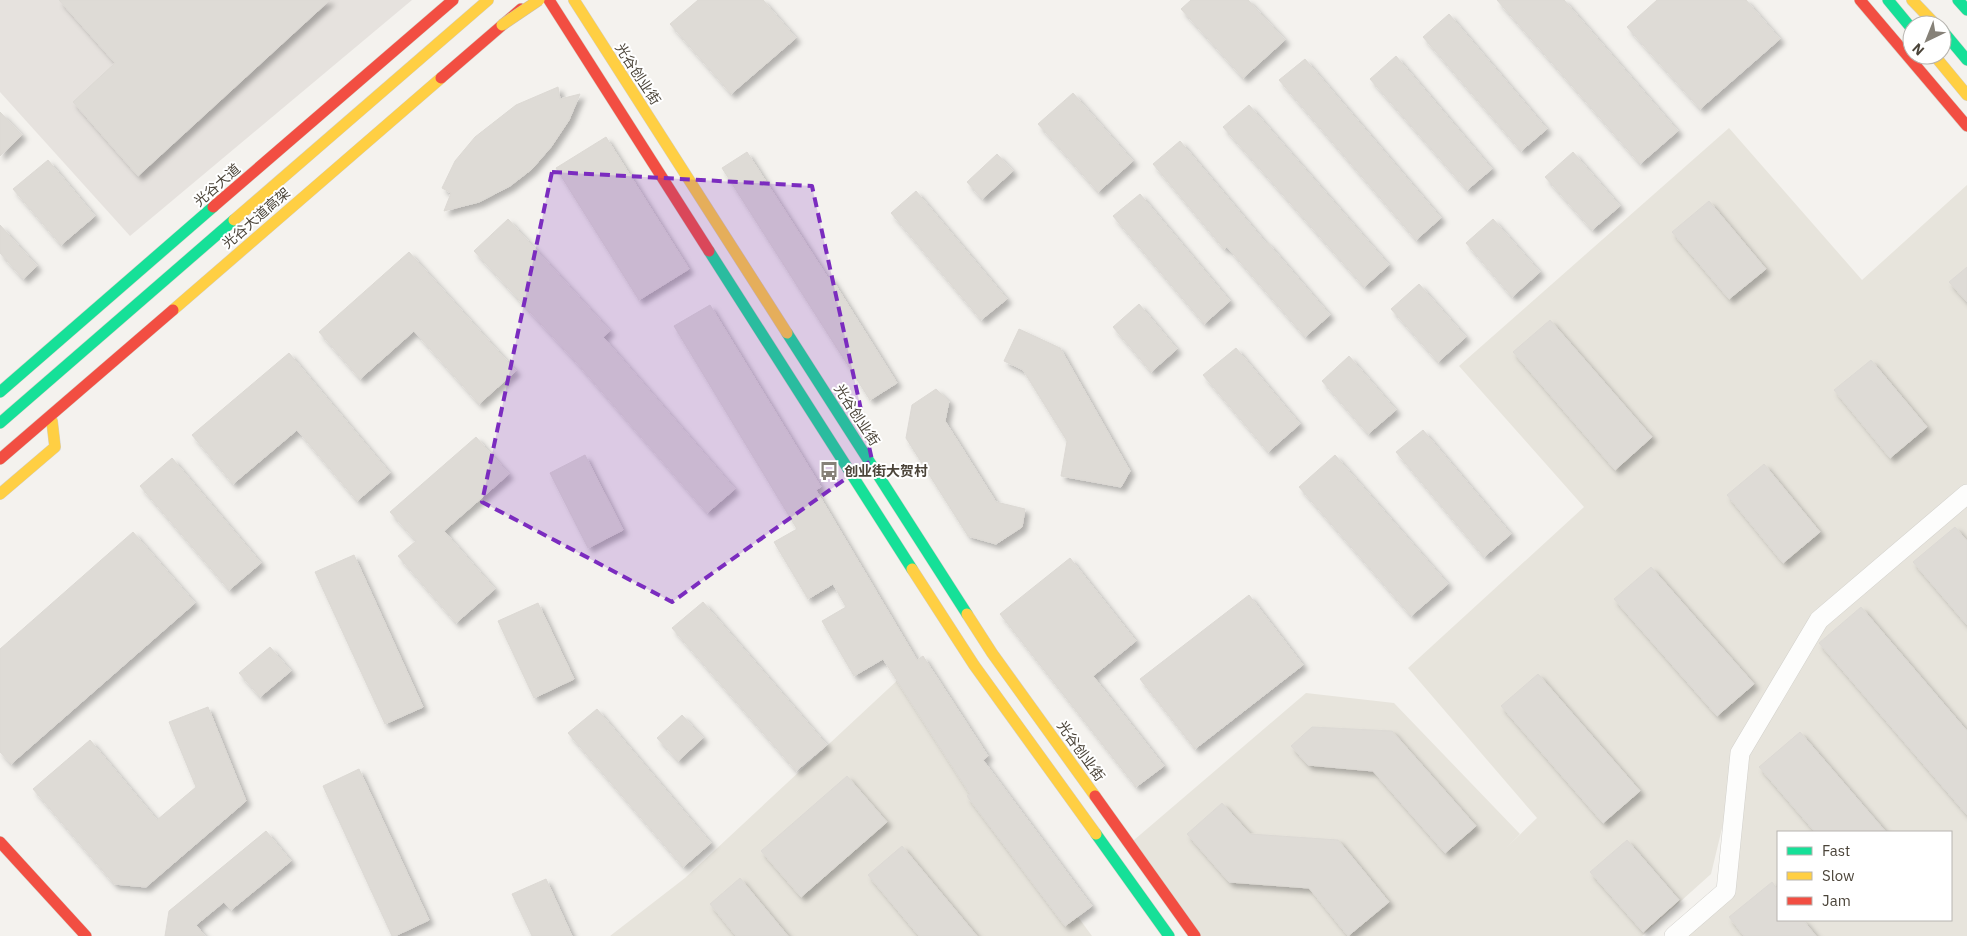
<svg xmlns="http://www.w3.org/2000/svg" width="1967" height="936" viewBox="0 0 1967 936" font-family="'IBM Plex Sans','Noto Sans SC',sans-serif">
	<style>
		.residential { fill: #e7e4dc; fill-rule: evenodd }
		.industrial { fill: #e6e2de }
		.building { fill: #dedbd6; stroke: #dcd9d4; filter: url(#shadow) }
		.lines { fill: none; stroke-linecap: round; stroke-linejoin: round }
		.street-casing { stroke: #d2d0cb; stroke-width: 20 }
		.fast-casing { stroke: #d3cfc5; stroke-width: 12 }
		.slow-casing { stroke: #d3cfc5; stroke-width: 12 }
		.jam-casing { stroke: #d3cfc5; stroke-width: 12 }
		.street { stroke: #fdfdfc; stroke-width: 19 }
		.fast { stroke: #16e098; stroke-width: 11 }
		.slow { stroke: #ffcf43; stroke-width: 11 }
		.jam { stroke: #f24e42; stroke-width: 11 }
		.slow-bridge-casing { stroke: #ccbfa9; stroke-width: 12; stroke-linecap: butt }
		.slow-bridge { stroke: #ffcf43; stroke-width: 11 }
		.marked { fill: #7b2cbf; fill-opacity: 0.2; stroke: #7b2cbf; stroke-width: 4; stroke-dasharray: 10 6; stroke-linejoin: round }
		.labels { text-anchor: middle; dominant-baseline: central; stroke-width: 4; stroke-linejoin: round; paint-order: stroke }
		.street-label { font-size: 14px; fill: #4b4439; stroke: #fff }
		.poi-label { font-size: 14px; font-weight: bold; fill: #4b4439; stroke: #fff; text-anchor: start }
	</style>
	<defs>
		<filter id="shadow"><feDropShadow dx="4.5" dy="4.5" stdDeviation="2.5" flood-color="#0004"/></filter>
	</defs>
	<rect width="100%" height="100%" fill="#f4f2ee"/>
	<g class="residential">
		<path d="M1729,128L1862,280L1967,185V936H1674L1726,891L1739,758L1711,874L1642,936H1189L1127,846L1306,693L1394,703L1520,834L1506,848L1537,818L1408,668L1584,507L1459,366ZM1778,832H1951V920H1778Z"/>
		<path d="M902,676L1092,936H610L685,878Z"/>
	</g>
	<path class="industrial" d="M0,0H412L130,236L0,92Z"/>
	<g class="building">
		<path d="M59,0H330L138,176L73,102L115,63Z"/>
		<path d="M698,0H763L796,38L731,94L670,24Z"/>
		<path d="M1191,0H1248L1285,40L1243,78L1181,9Z"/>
		<path d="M1497,0H1564L1678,131L1640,164Z"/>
		<path d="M1657,0H1746L1780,39L1700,109L1627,27Z"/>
		<path d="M1449,14L1547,129L1521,151L1423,37Z"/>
		<path d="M1396,56L1492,169L1467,190L1370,79Z"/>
		<path d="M1305,59L1441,218L1416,240L1279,80Z"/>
		<path d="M558,87L560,99L580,94L569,120L551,147L532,169L510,186L479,202L444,211L451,193L442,188L455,161L475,137L516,105Z"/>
		<path d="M1073,93L1133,161L1098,192L1038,124Z"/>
		<path d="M1249,105L1389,265L1364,287L1223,127Z"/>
		<path d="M0,112L22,135L0,156Z"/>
		<path d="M606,137L689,269L639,300L556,168Z"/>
		<path d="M1180,141L1266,243L1267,242L1330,315L1305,337L1227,247L1224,249L1153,164Z"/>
		<path d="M747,152L828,278L830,276L897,383L870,400L722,168Z"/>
		<path d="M1573,152L1620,206L1592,230L1545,177Z"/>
		<path d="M997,154L1013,171L982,199L967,182Z"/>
		<path d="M48,160L95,216L61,245L13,189Z"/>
		<path d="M916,191L1007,299L981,320L891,213Z"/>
		<path d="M1140,194L1230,301L1204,324L1113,216Z"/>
		<path d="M1709,201L1766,269L1729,299L1672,232Z"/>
		<path d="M508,219L610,331L603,337L735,489L707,513L576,362L474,251Z"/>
		<path d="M1493,219L1540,272L1512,297L1466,243Z"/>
		<path d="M0,225L37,266L23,279L0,253Z"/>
		<path d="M409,252L516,371L479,404L414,331L360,379L319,332Z"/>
		<path d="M1967,267V302L1949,282Z"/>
		<path d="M1419,284L1466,337L1438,362L1391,309Z"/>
		<path d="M1139,304L1177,349L1151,372L1113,327Z"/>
		<path d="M710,305L821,487L816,490L917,660L923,656L988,756L983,760L1092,906L1065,926L967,796L970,794L883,659L854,676L822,621L846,607L833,584L808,599L774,542L797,529L674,326Z"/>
		<path d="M1550,320L1652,437L1615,470L1513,352Z"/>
		<path d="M1019,329L1060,348L1130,471L1121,487L1061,476L1067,441L1023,370L1004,361Z"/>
		<path d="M1236,348L1300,424L1268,452L1203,375Z"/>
		<path d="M289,353L390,473L357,501L297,430L233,484L192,435Z"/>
		<path d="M1349,356L1396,410L1368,434L1322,381Z"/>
		<path d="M1871,360L1927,427L1890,458L1834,390Z"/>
		<path d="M936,389L949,401L945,421L996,502L1025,509L1022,527L996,544L968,536L906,438L912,405Z"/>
		<path d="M1423,430L1511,534L1484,557L1396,452Z"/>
		<path d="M476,437L509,474L444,531L495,589L456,623L398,556L416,541L390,512Z"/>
		<path d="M585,455L623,530L588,548L550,473Z"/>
		<path d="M1335,455L1448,584L1411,616L1299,487Z"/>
		<path d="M172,458L261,563L229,590L140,486Z"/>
		<path d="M1764,464L1820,532L1783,563L1727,495Z"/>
		<path d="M1955,527L1967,541V625L1913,562Z"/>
		<path d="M133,532L195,603L11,764L0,752V649Z"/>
		<path d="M354,555L423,707L385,724L315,572Z"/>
		<path d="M1070,558L1136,641L1093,676L1164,766L1136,787L1000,614Z"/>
		<path d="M1651,567L1754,684L1717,716L1614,599Z"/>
		<path d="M1249,595L1303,665L1195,749L1140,679Z"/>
		<path d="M703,602L827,745L796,771L672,628Z"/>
		<path d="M538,603L574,679L534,698L498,621Z"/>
		<path d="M1861,607L1967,731V815L1819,643Z"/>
		<path d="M270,647L291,671L260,697L239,673Z"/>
		<path d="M1538,674L1640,791L1603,823L1501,706Z"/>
		<path d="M208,707L246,801L146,887L114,884L33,789L90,740L157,820L196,787L169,722Z"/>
		<path d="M597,709L711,843L683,867L568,733Z"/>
		<path d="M682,715L703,738L678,761L657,738Z"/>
		<path d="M1312,727L1392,731L1476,826L1445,853L1373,771L1308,765L1291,746Z"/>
		<path d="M1800,732L1886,832H1815L1759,767Z"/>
		<path d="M359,769L429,920L395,936H392L323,786Z"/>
		<path d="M847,776L887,822L801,897L761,851Z"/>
		<path d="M1222,803L1250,834L1338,840L1389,902L1348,936L1309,888L1229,882L1187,834Z"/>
		<path d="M266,831L291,861L231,910L224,902L196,925L205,936H165L169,911Z"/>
		<path d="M1627,840L1679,900L1643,932L1590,872Z"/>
		<path d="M902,846L977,936H919L868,875Z"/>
		<path d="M740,878L788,936H736L710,904Z"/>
		<path d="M546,879L572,936H532L512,894Z"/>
		<path d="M1772,882L1778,890V920H1803L1816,936H1744L1729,917Z"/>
	</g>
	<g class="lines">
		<g class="street-casing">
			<path id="street" d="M1674,936L1726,891L1740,753L1819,620L1967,494"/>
		</g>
		<g class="fast-casing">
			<g id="fast">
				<path d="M1888,0L1912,29"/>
				<path d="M1958,0L1967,10"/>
				<path d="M1942,30L1967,60"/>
				<path d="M709,251L912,569"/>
				<path d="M787,333L967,614"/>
				<path d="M0,392L213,207"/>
				<path d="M0,423L234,220"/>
				<path d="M1096,834L1169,936"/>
			</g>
		</g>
		<g class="slow-casing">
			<g id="slow">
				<path d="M574,0L787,333"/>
				<path d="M1912,0L1936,25"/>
				<path d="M1934,55L1967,95"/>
				<path d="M234,220L488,0"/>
				<path d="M173,310L441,78"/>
				<path d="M0,494L55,447L52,421"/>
				<path d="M912,569L974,665L1096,834"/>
				<path d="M967,614L992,653L1095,796"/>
			</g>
		</g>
		<g class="jam-casing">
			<g id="jam">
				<path d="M549,0L709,251"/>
				<path d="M1860,0L1967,126"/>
				<path d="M441,78L521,9"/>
				<path d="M213,207L453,0"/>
				<path d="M0,459L173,310"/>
				<path d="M1095,796L1195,936"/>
				<path d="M0,842L86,936"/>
			</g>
		</g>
		<use href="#street" class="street"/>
		<use href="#fast" class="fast"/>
		<use href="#slow" class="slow"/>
		<use href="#jam" class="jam"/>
		<g class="slow-bridge-casing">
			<path id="slow-bridge" d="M502,25L539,0"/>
		</g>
		<use href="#slow-bridge" class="slow-bridge"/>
	</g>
	<path class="marked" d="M552,172L812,186L872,460L672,602L482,502Z"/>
	<defs>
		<g id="bus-bare" transform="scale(1.5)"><path d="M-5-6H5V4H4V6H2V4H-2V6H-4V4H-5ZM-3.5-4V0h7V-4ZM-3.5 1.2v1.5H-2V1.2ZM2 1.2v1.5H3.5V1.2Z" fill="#868178" stroke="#fff" stroke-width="2.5" paint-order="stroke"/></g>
	</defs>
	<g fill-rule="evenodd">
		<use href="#bus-bare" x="829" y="471"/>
	</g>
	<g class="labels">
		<g class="street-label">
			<text transform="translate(638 74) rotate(57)">光谷创业街</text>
			<text transform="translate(217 185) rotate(-41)">光谷大道</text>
			<text transform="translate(256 218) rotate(-41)">光谷大道高架</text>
			<text transform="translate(857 415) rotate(57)">光谷创业街</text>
			<text transform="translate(1081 751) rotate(54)">光谷创业街</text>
		</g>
		<g class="poi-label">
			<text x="844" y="471">创业街大贺村</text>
		</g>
	</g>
	<rect x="1777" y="831" width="175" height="90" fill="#ffffff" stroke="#b7b4b0"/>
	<rect x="1787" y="847" width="25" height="8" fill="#16e098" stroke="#b7b4b0"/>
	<text x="1822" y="856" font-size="15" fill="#4b4439">Fast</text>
	<rect x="1787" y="872" width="25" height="8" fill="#ffcf43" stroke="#b7b4b0"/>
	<text x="1822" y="881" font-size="15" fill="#4b4439">Slow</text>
	<rect x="1787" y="897" width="25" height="8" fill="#f24e42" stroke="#b7b4b0"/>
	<text x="1822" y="906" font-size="15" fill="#4b4439">Jam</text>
	<g transform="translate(1927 40) rotate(223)"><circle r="24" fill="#ffffff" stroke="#b7b4b0"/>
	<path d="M0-4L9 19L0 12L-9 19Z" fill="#868178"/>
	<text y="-8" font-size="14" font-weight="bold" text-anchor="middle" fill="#4b4439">N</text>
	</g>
</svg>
